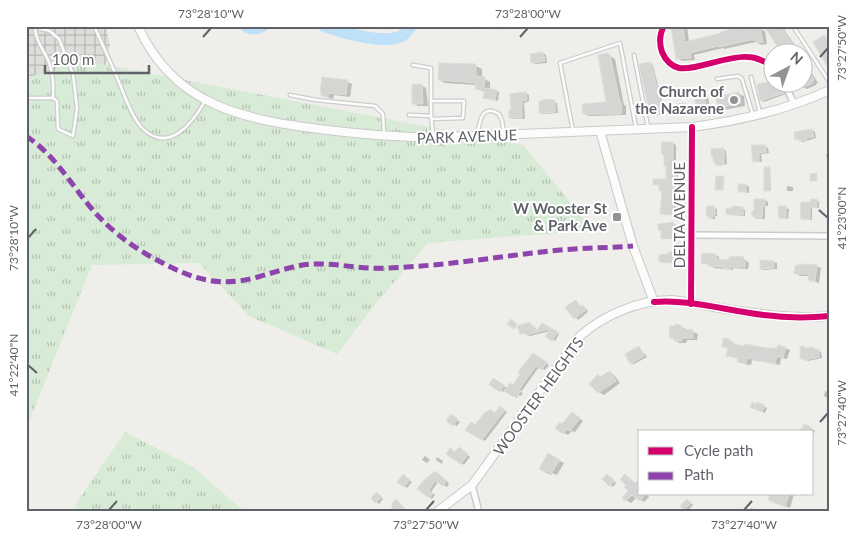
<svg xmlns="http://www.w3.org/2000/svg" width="856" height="538" viewBox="0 0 856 538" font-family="Lato,sans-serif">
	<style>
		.industrial { fill: url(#industrial-grid) }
		.park { fill: url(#park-tufts) }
		.shadow { fill: #0003 }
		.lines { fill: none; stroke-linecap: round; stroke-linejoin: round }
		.river { stroke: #bfe0f9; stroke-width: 12 }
		.building { fill: #d6d5d3; stroke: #deddd9 }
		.lane-casing { stroke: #cbcccc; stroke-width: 5 }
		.street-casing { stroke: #cbcccc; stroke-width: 8 }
		.secondary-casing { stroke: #cacacb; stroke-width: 10 }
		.lane { stroke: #fdfcfc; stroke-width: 2.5 }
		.street { stroke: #fdfcfc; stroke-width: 5 }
		.secondary { stroke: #fdfcfc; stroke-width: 8 }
		.rail { stroke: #e4e4e4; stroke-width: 2; stroke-dasharray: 1 6; stroke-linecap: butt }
		.quiet { stroke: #8e44ad; stroke-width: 5; stroke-dasharray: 10 5; stroke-linecap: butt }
		.cycleway-casing { stroke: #fff; stroke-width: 9 }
		.cycleway { stroke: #d6006c; stroke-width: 6 }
		.ticks { fill: none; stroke: #5f6368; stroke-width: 2 }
		.poi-dot { fill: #919496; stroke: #fff; stroke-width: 2 }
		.labels { text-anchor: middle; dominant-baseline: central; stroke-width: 4; stroke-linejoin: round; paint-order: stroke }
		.poi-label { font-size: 15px; font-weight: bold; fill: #5f6368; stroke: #fff; text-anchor: end }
		.street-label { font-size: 15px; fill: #5f6368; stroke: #fff }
		.neatline { fill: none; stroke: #5f6368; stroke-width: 2 }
		.ticks-label { font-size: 12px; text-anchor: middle; fill: #5f6368 }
	</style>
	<defs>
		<pattern id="industrial-grid" width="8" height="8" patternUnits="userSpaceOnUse" patternTransform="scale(1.25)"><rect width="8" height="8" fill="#dfddda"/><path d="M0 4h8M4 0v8" fill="none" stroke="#b8b7b5"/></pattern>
		<pattern id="park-tufts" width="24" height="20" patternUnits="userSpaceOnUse" patternTransform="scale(1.25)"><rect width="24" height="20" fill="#d8ebd6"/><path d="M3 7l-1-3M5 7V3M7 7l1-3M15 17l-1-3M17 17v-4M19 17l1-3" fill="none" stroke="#b2c2b1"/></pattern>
	</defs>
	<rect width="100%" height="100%" fill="#efeeea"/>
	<path class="industrial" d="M26,26H106L110,46L83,157L26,121Z"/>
	<g class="park">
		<path d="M81,60L523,145L593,230L428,243L377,302L337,354L249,316L199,263L92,265L26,429V78Z"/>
		<path d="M125,432L193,467L245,512H74L77,502Z"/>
	</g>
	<g class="shadow">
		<path d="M673,26H687L689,42L742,27L747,30L760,29L765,31L767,44L762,45L756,42L724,49L723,48L694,55L695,60L682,61L677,58Z"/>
		<path d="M766,26H784L786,29L784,30L800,52H781Z"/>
		<path d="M824,36L830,40V68L814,43Z"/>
		<path d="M543,53L546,55L547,63L535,64L532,62Z"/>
		<path d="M608,55L615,59L624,105L626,106V115L589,116L584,114L607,103Z"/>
		<path d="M804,61L818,83L816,84V85L807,89L802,87L800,82H804Z"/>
		<path d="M650,63L653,65L665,114L653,116L650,114Z"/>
		<path d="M476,66L482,69V78L490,82V90L499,92L498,101L484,97L485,92L477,89V85L445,83L439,80Z"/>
		<path d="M347,82L352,84L350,97L334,95L333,99L322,96Z"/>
		<path d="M774,82H783L782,86L786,94L764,102L761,100Z"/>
		<path d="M422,86L426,88L428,106H418L413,103Z"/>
		<path d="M702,91L707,93L711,112L702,114L698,111Z"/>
		<path d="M526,93L529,95V101L524,103L525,119H513L510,118L513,111Z"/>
		<path d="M739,94L744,96L745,106L724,110L719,107Z"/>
		<path d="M554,102L557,103L558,113L543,114L540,112Z"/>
		<path d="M684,104L687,106L688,113L681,114L678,112Z"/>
		<path d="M828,120H830V134L828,133Z"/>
		<path d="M812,130L815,132L816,138L803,142L796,139Z"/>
		<path d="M672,143L676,145V163L678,164V215H665L662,213L663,192L660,191V186L655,184L667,180V167L665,166Z"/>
		<path d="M765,146L768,148L769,153L761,154L762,162L754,161L753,147Z"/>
		<path d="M724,150L726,151L727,164L720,166L717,164Z"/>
		<path d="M826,154H830V158L826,157Z"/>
		<path d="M770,168L771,191H766Z"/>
		<path d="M746,185L749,187V193L739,191Z"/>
		<path d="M787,186L793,187V191H787Z"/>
		<path d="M765,200L768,202V206H765V219H758L755,218V201Z"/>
		<path d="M817,200L819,202V208H812V220L802,219L812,203Z"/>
		<path d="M827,205H830V220L827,219Z"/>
		<path d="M714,207L717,209V216H715V219H712L707,215Z"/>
		<path d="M779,207L789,209L788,219L780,218Z"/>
		<path d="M742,208L745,210V216L730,215L727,214Z"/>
		<path d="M674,224L676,225L677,239H665L662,238V231L659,230Z"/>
		<path d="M682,244L685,246V251L676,250Z"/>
		<path d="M674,254L677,255V264L661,261Z"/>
		<path d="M716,255L719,257V261H730L742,257L749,263L748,269L733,268V270L714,268L703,262Z"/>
		<path d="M774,262L777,263V269L764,270L761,269Z"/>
		<path d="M816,266L821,268L819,283L810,280V276H800L796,273Z"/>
		<path d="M576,302L582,307L586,308L588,312L578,320L567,307Z"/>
		<path d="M530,324L536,328L537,332L543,324L559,334L555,341L547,336L550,331L530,336L521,333Z"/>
		<path d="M681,327L698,334L697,340H687L686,343H679L671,337Z"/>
		<path d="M730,341L734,343V345L745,347L778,350L785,348L790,350L787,359L781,358L780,365L752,360L751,365L743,364L739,361V359L728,355L729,349L723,346Z"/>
		<path d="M639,348L647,357L634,364L631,363Z"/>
		<path d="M806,349H813L821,352L822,358L808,361L801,357Z"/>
		<path d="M533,354L549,365L545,370L539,367L521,392L523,393L521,396L518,395L517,398L505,389L503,392L491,384L494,380L507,388L513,386Z"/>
		<path d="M610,372L614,375L620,383L604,395L599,392L598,376L601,378Z"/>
		<path d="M830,381V403L829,399L824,396L825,391L828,392Z"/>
		<path d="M758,403L767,408L765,413L754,408Z"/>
		<path d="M500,407L507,412L485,441L467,429L476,426L495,414Z"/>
		<path d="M451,416L460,422L457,426L448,421Z"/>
		<path d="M576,416L583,421L575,432L572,431L568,435L564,433L563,426Z"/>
		<path d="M810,428L815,431L812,436V432H799L800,429L803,430Z"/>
		<path d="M462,450L470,457L464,465L448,454L456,453Z"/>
		<path d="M548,455L564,463L557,475L552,473L551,475L540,469Z"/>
		<path d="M425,456L430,460L427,463L422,460Z"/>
		<path d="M437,457L443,461L442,464L436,460Z"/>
		<path d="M438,474L449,483L447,487L438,482L431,492L435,495L432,499L418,489Z"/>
		<path d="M625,475L636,484L640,494H647L649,497L644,502L637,497L631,503L626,500L629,491Z"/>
		<path d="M610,477L616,483L613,487L604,479Z"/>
		<path d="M406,478L412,482L407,488L399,482Z"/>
		<path d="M772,494H794L790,508L774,502Z"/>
		<path d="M380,495L383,499L379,504L372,498Z"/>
		<path d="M690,502L693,505L688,511L682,506Z"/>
		<path d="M751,508L757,510L760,512H750Z"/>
	</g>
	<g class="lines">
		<g class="river">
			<path d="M246,26C252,30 257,29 263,26"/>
			<path d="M324,26C340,32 388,46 403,35C405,33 408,29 411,26"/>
		</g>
	</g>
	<g class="building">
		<path d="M671,26H683L685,42L721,33V32L739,27L743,26V30L760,27L763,42L757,43L756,40H750L719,47L718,46L690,53L691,58L676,59Z"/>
		<path d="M764,26H780L798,52H781Z"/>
		<path d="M824,35L829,44L826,46L830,52V71L813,42Z"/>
		<path d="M543,52L545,61L531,63L530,54Z"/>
		<path d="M608,53L609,55H610L620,102H621L622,113L620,114H583L582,104L606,102L598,55Z"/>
		<path d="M651,62L663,113L650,115L639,64Z"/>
		<path d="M804,62L814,80L812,81L813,83L804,87Z"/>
		<path d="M439,63L476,64V76L485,77L484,90L475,89L476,83L438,80Z"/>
		<path d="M322,77L348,80L346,95L329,93L328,97L321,96V92H320Z"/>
		<path d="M774,81V82H780L784,93L760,101L757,84Z"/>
		<path d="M412,84H422L423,104H412Z"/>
		<path d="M485,88L497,90L495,100L483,98Z"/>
		<path d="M703,89L707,110L697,112L693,91Z"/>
		<path d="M526,92L527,100L522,101V118H509V110H511L510,94Z"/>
		<path d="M739,92L741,103L718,108L716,97Z"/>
		<path d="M543,99L555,100V112L539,113V101H543Z"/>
		<path d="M685,103L686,112L677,113L675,104Z"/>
		<path d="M812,129L814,137L806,138L807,140L799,141V139L795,140L794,132Z"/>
		<path d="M661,142H673V161H675V165L674,215L660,214L662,191H659V185H653V179H666V166H664V155H662Z"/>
		<path d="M751,145H766V152L759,153V161L753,162Z"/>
		<path d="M724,148V163L723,165H716L713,160V156H711V149Z"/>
		<rect x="764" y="167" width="6" height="24"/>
		<path d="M817,173V181H810V174Z"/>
		<path d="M716,176H724L723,190H715Z"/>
		<rect x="738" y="184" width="8" height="8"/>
		<path d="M754,199H765V206H763L762,218H754V216H752V211H754Z"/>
		<path d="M811,199H817V208L810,207V219H801L800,208L801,202H810Z"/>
		<path d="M707,206H715V215H713V218H708V215H706Z"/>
		<path d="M733,206L743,207V215L726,214V208H730Z"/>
		<path d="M778,206H786V219L779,218Z"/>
		<path d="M674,222V238L661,239V230H658V224Z"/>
		<rect x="675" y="243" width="8" height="7"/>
		<path d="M668,252H674V263L659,262V255L668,254Z"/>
		<path d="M702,253L716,254V259L729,260V257L743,256L742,260H745V267H730V269H723V267L708,266V264L701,263Z"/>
		<path d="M760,260L774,261V268L760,269Z"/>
		<path d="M802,264L817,265L815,281H809L808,274H794L795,266Z"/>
		<path d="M576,300L580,307L583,305L586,310L574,319L565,307Z"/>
		<path d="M511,319L517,324L514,329L507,324Z"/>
		<path d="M530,322L531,326L534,325L536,332L542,323L558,332L552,341L545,336L550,329L526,335V333L520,334L517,326Z"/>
		<path d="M676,324L682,326V329L693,330V338H682V341H674V338H669L670,326H674Z"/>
		<path d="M723,338L730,339V343L744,346L745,344L767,348H777L778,345L786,347L784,354L783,358L777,356L775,364L747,358L746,364L737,362L738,358L726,356L728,348L722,347Z"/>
		<path d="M802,345L806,348L813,347L815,350L819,349V357L804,360L800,358V347Z"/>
		<path d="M639,346L644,356L630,364L625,354Z"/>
		<path d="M533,353L547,362L542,370L536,366L519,390L521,391L517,396L515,395L514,397L504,391L510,383L513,385L520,374L518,372Z"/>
		<path d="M610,371L616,381L598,393L589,384L598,374L600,377Z"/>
		<path d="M493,378L504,385L500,392L489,385Z"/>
		<path d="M752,402L756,404L757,402L765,405L762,412L750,407Z"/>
		<path d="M500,406L505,410L482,440L465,430L471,422L475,425L486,411L487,412L490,409L495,413Z"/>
		<path d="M572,412L580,418L570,431L567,429L563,434L555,428L560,422L562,424Z"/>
		<path d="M451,414L458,419L453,426L446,421Z"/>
		<path d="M804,424L811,427L809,432H801Z"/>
		<path d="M459,447L468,454L461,464L446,454L450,448L455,452Z"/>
		<path d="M548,453L560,460L551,474L547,471L546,473L539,469Z"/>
		<path d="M435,471L447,481L443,486L435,481L429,490L433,493L429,498L417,489L423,481Z"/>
		<path d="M403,474L410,480L404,487L397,482Z"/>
		<path d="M607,474L615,481L609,486L602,479Z"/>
		<path d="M625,474L635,483L637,481L640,484V494H645L640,501L632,495L626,501L622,498L628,491L624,487L626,485L620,479Z"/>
		<path d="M377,492L382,497L375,503L371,498Z"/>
		<path d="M770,494H789L785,507L768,500Z"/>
		<path d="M396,499L405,509L402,512H396L392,508V503Z"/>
		<path d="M687,499L691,503L684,510L680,506Z"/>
	</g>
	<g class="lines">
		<g class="lane-casing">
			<g id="lane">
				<path d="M94,26C103,45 111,64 119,82C125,97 131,115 141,127C168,155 192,124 205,101"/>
				<path d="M793,26L830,83"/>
				<path d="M35,29C36,42 44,50 49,62C53,74 54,86 53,98"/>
				<path d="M634,55L648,127"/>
				<path d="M413,65L431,68V114L433,136"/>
				<path d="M751,77L760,113"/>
				<path d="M717,79L738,76L742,79L753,115"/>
				<path d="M290,95L316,100L375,106L383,114L384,134"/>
				<path d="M26,98H53L57,101L58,129L73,136L77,108L73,74L59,39L50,31L29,26"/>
				<path d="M431,101H464L463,118L432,119"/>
				<path d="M409,115L431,116"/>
				<path d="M573,131L560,63L620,43L636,128"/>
				<path d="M477,135C480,122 481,103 499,114L502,121L504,133"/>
			</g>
		</g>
		<g class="street-casing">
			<g id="street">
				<path d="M664,26C659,35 659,43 662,52C665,59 671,66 679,68C695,71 728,55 748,57C757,57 766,62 774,67"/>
				<path d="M784,82L794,104"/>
				<path d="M692,235L830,236"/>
				<path d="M691,304L692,127"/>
				<path d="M472,485L479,512"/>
			</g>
		</g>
		<g class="secondary-casing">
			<g id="secondary">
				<path d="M138,26C174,108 248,120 327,130C367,135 405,138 445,137L692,127C739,121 786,110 830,90"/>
				<path d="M600,131L633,246L654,302"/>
				<path d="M437,512L472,485L580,336C604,315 639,300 671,300C687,301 704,306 720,308C757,314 792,319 830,316"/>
			</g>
		</g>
		<use href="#lane" class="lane"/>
		<use href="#street" class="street"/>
		<use href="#secondary" class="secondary"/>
		<path class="rail" d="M357,26C412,35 469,36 523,26"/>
		<path class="quiet" d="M26,136C52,153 68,179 87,203C104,225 131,247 157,260C192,279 218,288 258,277C276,272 294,265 313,264C338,263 363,270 388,268C443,266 496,257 550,251C578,248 606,248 633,246"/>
		<g class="cycleway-casing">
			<g id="cycleway">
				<path d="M664,26C659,35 659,43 662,52C665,59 671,66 679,68C695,71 728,55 748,57C757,57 766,62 774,67"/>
				<path d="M654,302C690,299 728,311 764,315C786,318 808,318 830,316"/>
				<path d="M691,304L692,127"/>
			</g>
		</g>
		<use href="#cycleway" class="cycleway"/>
	</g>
	<path class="ticks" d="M203,37L211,28M520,37L528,28M820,57L828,48M819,210L828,218M28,238L36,229M28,365L37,373M820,422L828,413M109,510L117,501M426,510L434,501M744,510L752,501"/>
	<g class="poi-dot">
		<circle cx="734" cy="100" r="5"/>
		<rect x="612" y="212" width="10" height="10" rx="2.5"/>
	</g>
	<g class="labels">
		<g class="poi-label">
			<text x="724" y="91">Church of<tspan x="724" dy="17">the Nazarene</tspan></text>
			<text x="607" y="208">W Wooster St<tspan x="607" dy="17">&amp; Park Ave</tspan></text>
		</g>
		<g class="street-label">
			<text transform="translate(467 136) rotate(-2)">PARK AVENUE</text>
			<text transform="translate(679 215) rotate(-90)">DELTA AVENUE</text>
			<text transform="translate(538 396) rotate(-54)">WOOSTER HEIGHTS</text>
		</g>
	</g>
	<rect width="856" height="538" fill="none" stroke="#ffffff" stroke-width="55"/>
	<rect x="638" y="430" width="175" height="65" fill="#ffffff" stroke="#bfc1c3"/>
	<rect x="648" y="447" width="25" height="8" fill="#d6006c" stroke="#bfc1c3"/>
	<text x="684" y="456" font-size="15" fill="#5f6368">Cycle path</text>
	<rect x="648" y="472" width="25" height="8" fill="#8e44ad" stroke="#bfc1c3"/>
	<text x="684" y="480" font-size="15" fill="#5f6368">Path</text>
	<g transform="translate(788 68) rotate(41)"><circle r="24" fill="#ffffff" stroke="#bfc1c3"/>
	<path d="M0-4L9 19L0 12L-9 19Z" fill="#919496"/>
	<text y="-8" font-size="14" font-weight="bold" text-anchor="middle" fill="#5f6368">N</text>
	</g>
	<path d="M45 65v8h104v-8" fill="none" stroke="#5f6368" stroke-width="2.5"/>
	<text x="52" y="65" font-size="15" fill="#5f6368" stroke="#ffffff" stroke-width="4" paint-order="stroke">100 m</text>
	<rect x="28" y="28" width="800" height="482" class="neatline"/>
	<g class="ticks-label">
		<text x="211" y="18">73°28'10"W</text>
		<text x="528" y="18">73°28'00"W</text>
		<text transform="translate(842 48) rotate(-90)" y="4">73°27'50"W</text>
		<text transform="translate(842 218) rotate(-90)" y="4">41°23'00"N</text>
		<text transform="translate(14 238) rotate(-90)" y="4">73°28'10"W</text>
		<text transform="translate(14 365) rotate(-90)" y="4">41°22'40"N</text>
		<text transform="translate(842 413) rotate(-90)" y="4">73°27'40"W</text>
		<text x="109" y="529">73°28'00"W</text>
		<text x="426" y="529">73°27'50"W</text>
		<text x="744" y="529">73°27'40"W</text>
	</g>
</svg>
